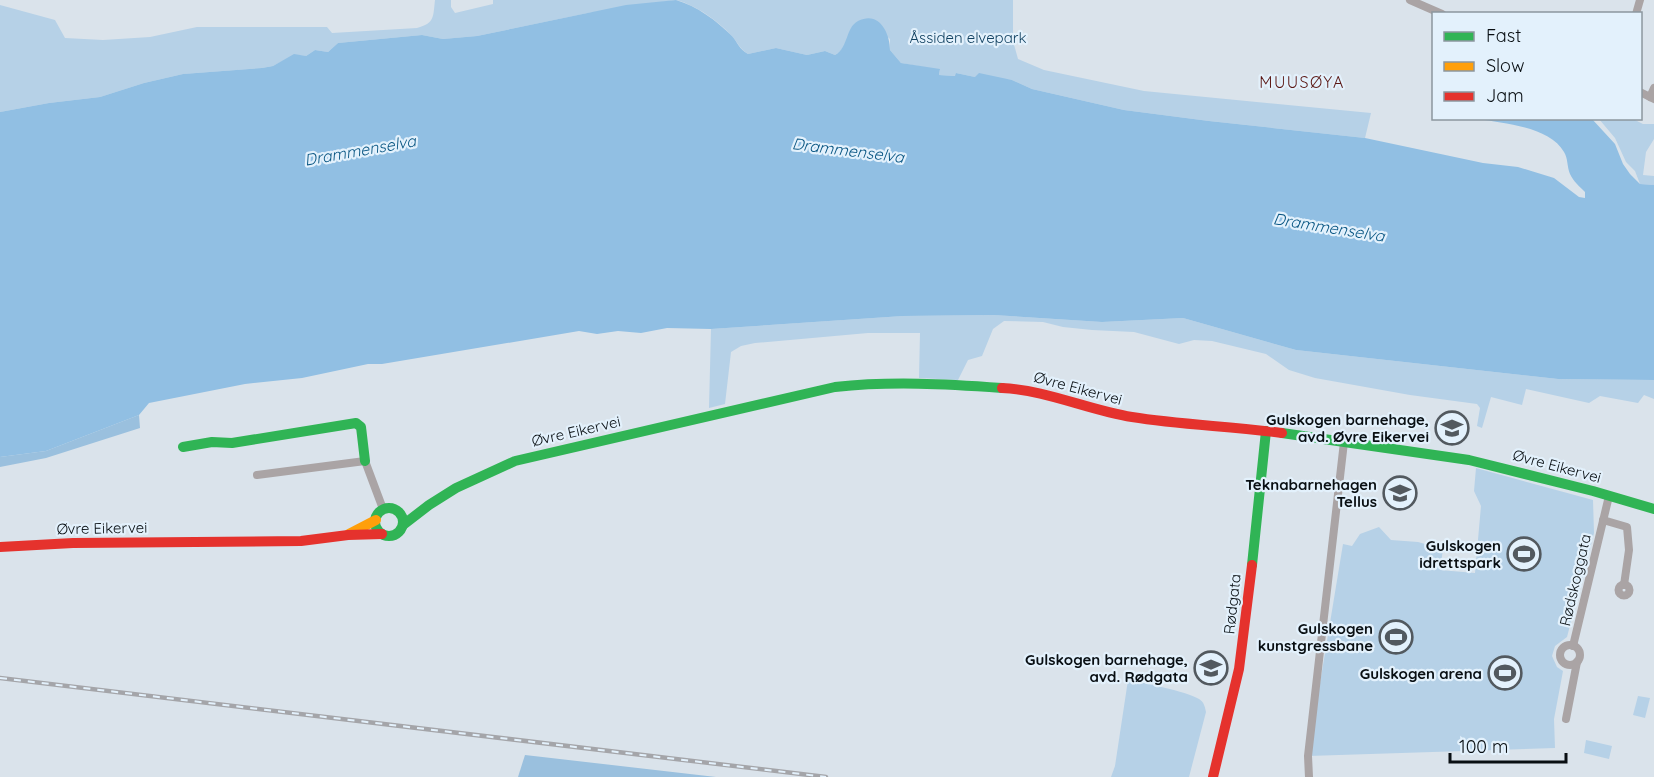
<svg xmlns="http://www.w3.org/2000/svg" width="1654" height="777" viewBox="0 0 1654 777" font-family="Quicksand,sans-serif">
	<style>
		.green { fill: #b6d1e7 }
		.forest { fill: #9ac0de }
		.water { fill: #91bfe3 }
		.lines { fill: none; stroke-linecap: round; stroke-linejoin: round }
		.street { stroke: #aaa4a5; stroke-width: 8 }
		.fast { stroke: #30b455; stroke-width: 10 }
		.slow { stroke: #ff9f0a; stroke-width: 10 }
		.jam { stroke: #e5322d; stroke-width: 10 }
		.rail-casing { stroke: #a4a5a9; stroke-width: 4.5 }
		.rail { stroke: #e3f1fc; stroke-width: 2; stroke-dasharray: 7; stroke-linecap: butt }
		.labels { text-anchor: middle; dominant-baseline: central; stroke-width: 4.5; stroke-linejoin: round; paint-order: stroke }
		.park-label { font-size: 15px; fill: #114161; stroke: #e3f1fc }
		.street-label { font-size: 15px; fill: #090f13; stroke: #e3f1fc }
		.poi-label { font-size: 15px; font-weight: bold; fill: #090f13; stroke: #e3f1fc; text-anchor: end }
		.neighbourhood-label { font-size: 16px; letter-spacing: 1.5px; fill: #5b1713; stroke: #e3f1fc }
		.water-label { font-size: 16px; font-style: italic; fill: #095683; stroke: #e3f1fc }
	</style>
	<rect width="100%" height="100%" fill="#dae3eb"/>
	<g class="green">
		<path d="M435,0H451V7L455,13L493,4V0H1013V41L1018,59L1044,70L1144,91L1371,113L1365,138L1209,121L1124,110L1032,89L1012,80L975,77L956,73V76L939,75L940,70L901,63L890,50V39L865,19C844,26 852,45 835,55L825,51L807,55L776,48L748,54C740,49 738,43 732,36C718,21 696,5 676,0L588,13L477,36L443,39L422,35L338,43L328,52L315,50L306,56L294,55L273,66L262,68L183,74L144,83L100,97L49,103L0,112V5L55,20L65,38L103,40L150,37L197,27H327L332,33L417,28C435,23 433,17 435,0Z"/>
		<path d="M1599,119H1633L1643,124H1654V139L1646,152L1643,175L1654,176V185L1640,184L1635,171L1626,162L1615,138Z"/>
		<path d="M993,315L1102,322L1183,318L1296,350L1558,379L1654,380V399L1644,395L1638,403L1600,396L1589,403L1526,389L1522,405L1491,397L1482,428L1477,426L1480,408L1477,404L1410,395L1315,378L1289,370L1266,354L1212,341L1194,340L1179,344L1134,332L1092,330L1063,327L1043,322L1004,321L993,329L982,356L968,360L958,380L919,378L920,333H868L755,343L741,346L731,352L725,404L709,408L711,329L903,316Z"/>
		<path d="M1476,468L1593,500L1594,533L1567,637L1555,646L1552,656L1557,667L1563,671L1554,719L1555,748L1308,756L1343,544L1352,546L1360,534L1379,527L1391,540L1418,542L1443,549L1440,570L1475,573L1481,506L1474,491Z"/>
		<path d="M1128,680C1145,683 1185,691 1199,699C1204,702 1205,707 1206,712L1189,777H1111L1115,766Z"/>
		<path d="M1638,696L1650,698L1645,718L1633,715Z"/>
		<path d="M1586,740L1612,746L1609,759L1584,753Z"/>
	</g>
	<g class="forest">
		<path d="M139,415L140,428L46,458L0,467V457L46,451Z"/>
		<path d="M525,755L716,777H518Z"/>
	</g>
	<path class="water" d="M676,0C697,6 717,21 732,36C738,43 739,49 748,54L776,48L807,55L825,51L835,55C849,47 845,28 858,21C879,10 890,33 890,50L901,63L940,69L939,75L955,76L956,73L975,77L979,73L1012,80L1032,89L1124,110L1209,121L1365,138L1483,163L1518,167L1554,178L1579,197L1585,198V192C1580,187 1573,181 1570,174C1567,167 1568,158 1564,152C1550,127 1503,123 1478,119H1592L1615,144L1623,164L1630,174L1640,184L1654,185V380L1558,379L1296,350L1183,318L1102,322L993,315L903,316L711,329L667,328L641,333L618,331L597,334L579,331L382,364H368L302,378L245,384L149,403L139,415L46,451L0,457V112L49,103L100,97L144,83L183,74L262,68L273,66L294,54L306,56L315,50L328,52L338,43L422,35L443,39L477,36L626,5Z"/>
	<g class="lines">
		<g class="street">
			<path d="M1410,0L1442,14"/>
			<path d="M1636,14L1640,0"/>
			<path d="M1640,92L1654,99"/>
			<path d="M1650,97L1654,88"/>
			<path d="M257,475L365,461L383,509"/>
			<path d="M1603,520L1627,527L1629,550L1624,585"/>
			<circle cx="1624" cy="590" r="5.5"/>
			<circle cx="1570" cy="655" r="10"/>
			<path d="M1573,646L1609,496"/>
			<path d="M1566,719L1577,662"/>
			<path d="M1309,777L1308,756L1344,442"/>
		</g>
		<g class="fast">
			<path d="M1282,433L1469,460L1593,491L1654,509"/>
			<path d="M183,447L212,442L232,443L356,423L361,427L365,461"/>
			<circle cx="389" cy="522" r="14"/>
			<path d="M403,525L429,505L456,488L515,461L835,387C891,381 946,384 1002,388"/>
			<path d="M1252,565L1266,431"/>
		</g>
		<path class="slow" d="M349,534L376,520"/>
		<g class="jam">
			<path d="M1002,388C1047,390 1088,410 1132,417C1181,425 1232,426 1282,433"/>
			<path d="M0,547L73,543L301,541L348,535L382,534"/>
			<path d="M1213,777L1239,669L1252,565"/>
		</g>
		<g class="rail-casing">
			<path id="rail" d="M0,678L826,777"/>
		</g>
		<use href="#rail" class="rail"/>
	</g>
	<defs>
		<g id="school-ring" transform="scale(1.725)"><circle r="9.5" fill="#e3f1fc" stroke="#52595f" stroke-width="1.5"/><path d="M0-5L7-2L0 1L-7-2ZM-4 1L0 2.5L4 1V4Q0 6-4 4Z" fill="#52595f"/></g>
		<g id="stadium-ring" transform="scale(1.725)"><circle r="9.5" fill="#e3f1fc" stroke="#52595f" stroke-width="1.5"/><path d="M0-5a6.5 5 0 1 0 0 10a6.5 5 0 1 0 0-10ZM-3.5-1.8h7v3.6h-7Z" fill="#52595f"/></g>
	</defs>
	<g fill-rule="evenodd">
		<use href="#school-ring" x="1452" y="428"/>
		<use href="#school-ring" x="1400" y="493"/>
		<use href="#stadium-ring" x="1524" y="554"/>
		<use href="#stadium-ring" x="1396" y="637"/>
		<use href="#school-ring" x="1211" y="668"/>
		<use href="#stadium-ring" x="1505" y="673"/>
	</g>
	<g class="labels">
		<g class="park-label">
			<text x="968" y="37">Åssiden elvepark</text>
		</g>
		<g class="street-label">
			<text transform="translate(1078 388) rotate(15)">Øvre Eikervei</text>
			<text transform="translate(576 431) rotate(-13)">Øvre Eikervei</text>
			<text transform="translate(1557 466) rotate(15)">Øvre Eikervei</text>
			<text transform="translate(102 528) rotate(-1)">Øvre Eikervei</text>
			<text transform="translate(1575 580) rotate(-77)">Rødskoggata</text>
			<text transform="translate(1232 604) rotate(-84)">Rødgata</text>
		</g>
		<g class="poi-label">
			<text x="1429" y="419">Gulskogen barnehage,<tspan x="1429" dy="17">avd. Øvre Eikervei</tspan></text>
			<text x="1377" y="484">Teknabarnehagen<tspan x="1377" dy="17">Tellus</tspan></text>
			<text x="1501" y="545">Gulskogen<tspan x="1501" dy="17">idrettspark</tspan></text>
			<text x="1373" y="628">Gulskogen<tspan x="1373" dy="17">kunstgressbane</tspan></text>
			<text x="1188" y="659">Gulskogen barnehage,<tspan x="1188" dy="17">avd. Rødgata</tspan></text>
			<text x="1482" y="673">Gulskogen arena</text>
		</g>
		<g class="neighbourhood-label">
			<text x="1302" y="82">MUUSØYA</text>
		</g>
		<g class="water-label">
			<text transform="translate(360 150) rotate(-10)">Drammenselva</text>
			<text transform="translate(848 150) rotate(7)">Drammenselva</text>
			<text transform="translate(1329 227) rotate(9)">Drammenselva</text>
		</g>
	</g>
	<rect x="1432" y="12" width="210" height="108" fill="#e3f1fc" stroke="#8c979f" stroke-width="1.5"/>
	<rect x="1444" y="32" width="30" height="9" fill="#30b455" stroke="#8c979f" stroke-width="1.5"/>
	<text x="1486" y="42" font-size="18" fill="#090f13">Fast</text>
	<rect x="1444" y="62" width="30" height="9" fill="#ff9f0a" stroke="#8c979f" stroke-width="1.5"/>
	<text x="1486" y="72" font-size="18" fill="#090f13">Slow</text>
	<rect x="1444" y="92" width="30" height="9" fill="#e5322d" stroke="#8c979f" stroke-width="1.5"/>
	<text x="1486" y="102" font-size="18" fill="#090f13">Jam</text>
	<path d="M1450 753v9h116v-9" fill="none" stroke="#090f13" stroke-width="3"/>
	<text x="1459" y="753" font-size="18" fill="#090f13" stroke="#e3f1fc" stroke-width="4.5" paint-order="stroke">100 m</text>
</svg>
